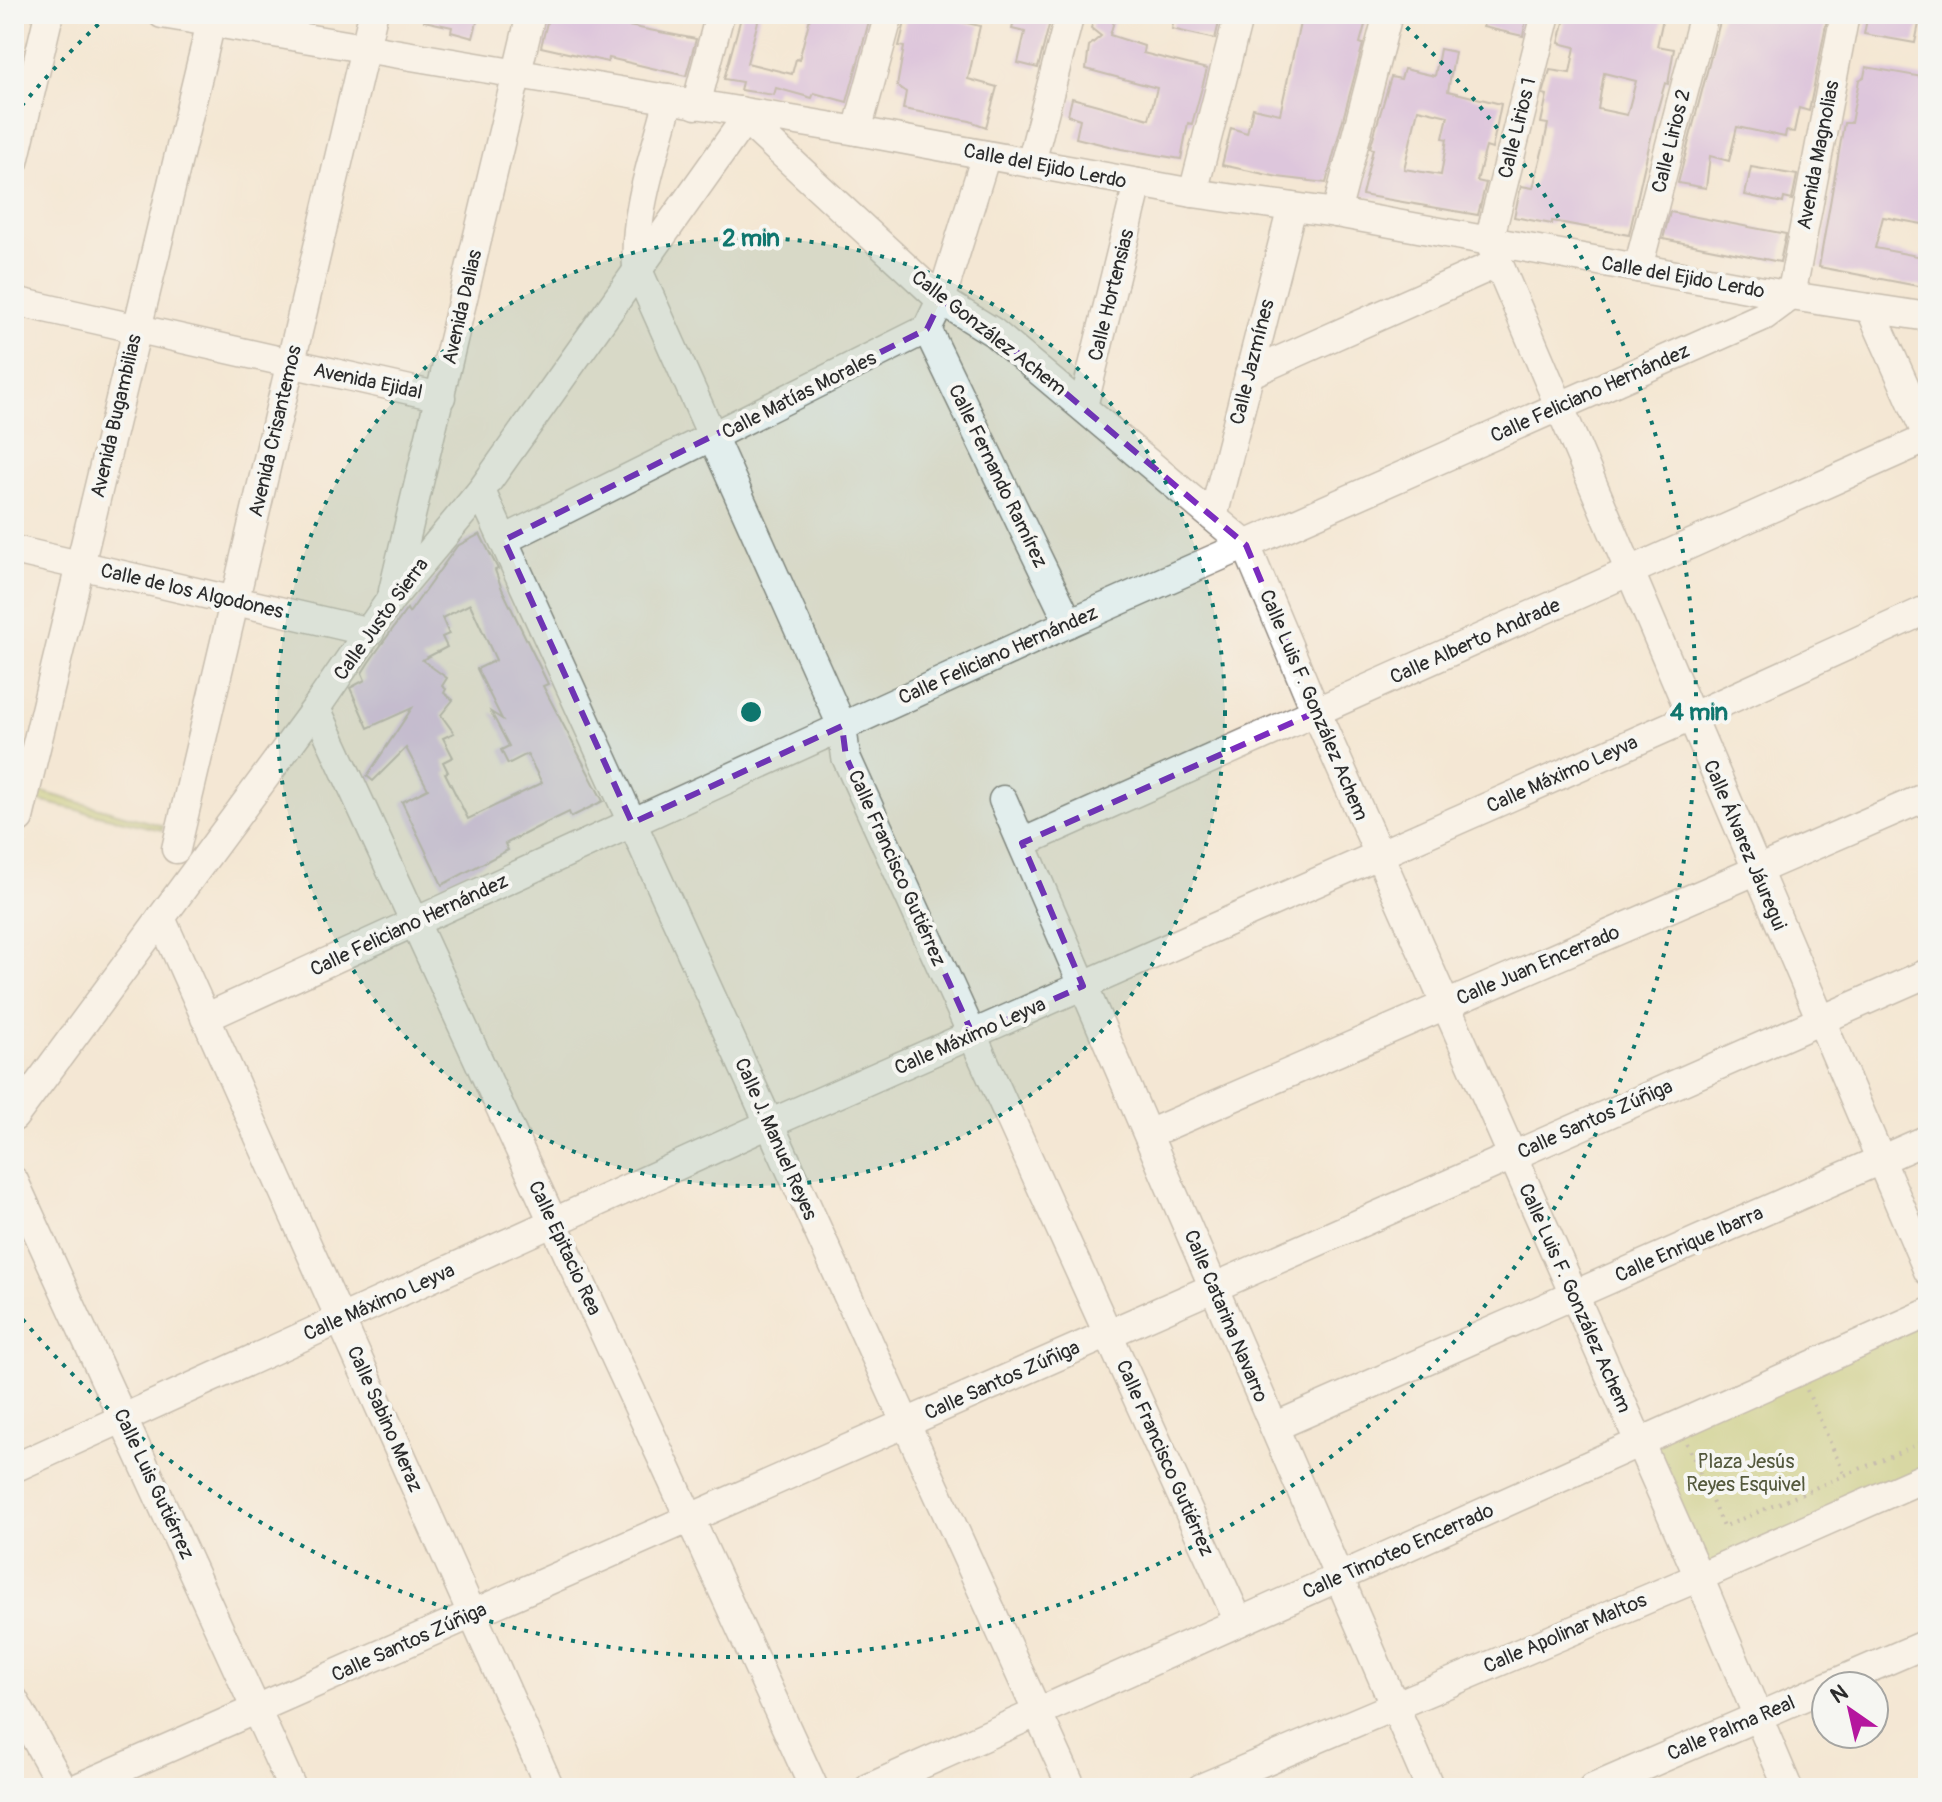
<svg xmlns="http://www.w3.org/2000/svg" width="1942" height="1802" viewBox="0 0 1942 1802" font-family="Pangolin,sans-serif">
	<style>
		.green { fill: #b5c467; stroke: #707849; stroke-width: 2 }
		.building { fill: #c29ee6; fill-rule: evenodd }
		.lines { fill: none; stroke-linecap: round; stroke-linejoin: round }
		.minor-casing { stroke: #908980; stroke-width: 31 }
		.path { stroke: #908980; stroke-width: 4; stroke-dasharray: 2 6; stroke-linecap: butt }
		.minor { stroke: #fff; stroke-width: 28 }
		.marked { fill: none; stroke: #7b2cbf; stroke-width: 6; stroke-dasharray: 16 10; stroke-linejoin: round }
		.ring { fill: none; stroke: #0f766e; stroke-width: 4; stroke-dasharray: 4 8 }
		.labels { text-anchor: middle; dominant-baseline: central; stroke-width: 8; stroke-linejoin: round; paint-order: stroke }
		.street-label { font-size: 20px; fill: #2b2b2b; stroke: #f6f6f2 }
		.park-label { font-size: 20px; fill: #54593d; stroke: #f6f6f2 }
		.centre { fill: #0f766e; stroke: #f6f6f2; stroke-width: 4 }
		.ring-label { font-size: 24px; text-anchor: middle; font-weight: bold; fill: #0f766e; stroke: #f6f6f2; stroke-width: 8; stroke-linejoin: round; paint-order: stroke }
	</style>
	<rect width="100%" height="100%" fill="#f6f6f2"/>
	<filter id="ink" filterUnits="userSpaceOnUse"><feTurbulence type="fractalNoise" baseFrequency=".0125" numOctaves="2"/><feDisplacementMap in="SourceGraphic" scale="16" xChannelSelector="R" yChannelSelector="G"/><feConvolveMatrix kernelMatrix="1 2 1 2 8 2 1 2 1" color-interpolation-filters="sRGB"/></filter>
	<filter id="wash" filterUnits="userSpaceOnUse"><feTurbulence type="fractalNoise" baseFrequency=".006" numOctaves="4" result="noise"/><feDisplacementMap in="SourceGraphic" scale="32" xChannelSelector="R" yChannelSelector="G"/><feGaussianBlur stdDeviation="1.8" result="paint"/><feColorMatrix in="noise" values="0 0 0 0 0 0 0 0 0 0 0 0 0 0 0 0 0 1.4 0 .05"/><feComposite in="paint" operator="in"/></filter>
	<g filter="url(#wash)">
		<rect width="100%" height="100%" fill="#f4e7d4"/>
		<g class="green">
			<path d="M14,784L163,826L162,830L14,795Z"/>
			<path d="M1928,1311V1477L1697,1577L1638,1435Z"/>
		</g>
		<g id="blocks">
			<g class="building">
				<path d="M425,14H479L473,38L451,32L452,27L424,21Z"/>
				<path d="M549,14H616L613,23L696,39L686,76L609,58L608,62L541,47Z"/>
				<path d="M742,14H760L747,63L792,74L796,59L799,60L811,14H871L847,102L814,93L812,98L776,88L774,95L740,90L742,82L724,79Z"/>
				<path d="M907,14H956L954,20L980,26L968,79L997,87L986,127L970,121L903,109L906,92L897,86L904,47L899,46Z"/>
				<path d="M1016,14H1052L1038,68L1018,63L1025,32L1012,29Z"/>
				<path d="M1096,14H1116L1110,35L1144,46L1143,53L1207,69L1192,124L1188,123L1181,159L1121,149L1076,138L1080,119L1068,115L1072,98L1149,119L1157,88L1086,69L1089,46L1101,36L1091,28Z"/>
				<path d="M1175,14H1221L1215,39L1172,29Z"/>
				<path d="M1302,14H1368L1360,43L1363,44L1326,183L1278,177L1222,165L1231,128L1247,133L1253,108L1280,114Z"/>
				<path d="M1486,14H1527L1523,36L1483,27Z"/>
				<path d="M1566,14H1664L1657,46L1674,49L1668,84L1665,83L1656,115L1629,235L1552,221V224L1514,217L1521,186L1533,188L1544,144L1548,124L1541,123L1547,95L1543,94L1550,70L1570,73L1575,47L1559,43ZM1604,73L1636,81L1627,115L1598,109Z"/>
				<path d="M1722,14H1828L1809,111L1799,108L1794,132L1786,131L1785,137L1737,127L1729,161L1710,156L1706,188L1678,183Z"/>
				<path d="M1868,14H1921L1915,43L1864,34Z"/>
				<path d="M1440,49L1455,52L1448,91L1501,104L1492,149L1486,147L1477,181L1486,183L1478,215L1362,195L1373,149L1370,148L1391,77L1401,79L1404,69L1435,76ZM1418,109L1448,116L1443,138L1447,139L1441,175L1404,169Z"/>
				<path d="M1866,67L1928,78V225L1883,217L1875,248L1928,258V288L1819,267L1844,123H1851L1859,80L1864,77Z"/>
				<path d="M1751,167L1797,175L1792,200L1784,198L1783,203L1745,195Z"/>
				<path d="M1670,212L1786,234L1780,262L1663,239Z"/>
				<path d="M480,534L498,569L495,570L502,589L548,684L543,686L603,801L571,817L569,812L538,827L505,844L508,850L442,885L402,802L428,789L406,748L373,781L367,776L412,708L368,728L350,688L365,680L362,673L369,662L407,609L409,613L457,546ZM470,604L496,660L477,669L502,719L491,712L509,746L501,750L508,764L527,754L542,783L468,819L445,773L448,772L443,762L453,757L443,738L454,733L441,715L453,700L444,693L446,689L442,686L447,678L422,660L447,647L442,637L449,634L442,618Z"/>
			</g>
		</g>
	</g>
	<g filter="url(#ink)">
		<use href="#blocks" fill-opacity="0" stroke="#908980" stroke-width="2"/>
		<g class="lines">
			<g class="minor-casing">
				<g id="minor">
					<path d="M162,14L857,131L1193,193L1336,213L1791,296L1928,317"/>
					<path d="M1546,14L1489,241L1928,1271"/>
					<path d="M669,99C655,154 633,212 637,268L842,726L846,757L1239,1622"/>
					<path d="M696,105L720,14"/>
					<path d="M740,111L745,119L941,300L993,332L1246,545L1316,712L1699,1577L1788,1788"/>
					<path d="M857,131L889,14"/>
					<path d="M14,162L49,14"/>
					<path d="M1031,163L1070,14"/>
					<path d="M1193,193L1239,14"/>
					<path d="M1336,213L1388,14"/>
					<path d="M1638,268L1704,14"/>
					<path d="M14,301L441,397"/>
					<path d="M1870,308L1928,438"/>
					<path d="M927,329L1069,623"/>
					<path d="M1249,374L1496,264"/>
					<path d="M1083,407L1138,183"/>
					<path d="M481,491L1072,1788"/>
					<path d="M1213,517L1292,207"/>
					<path d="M504,540L927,329L941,300L986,155"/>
					<path d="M14,550L370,632"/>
					<path d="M393,591L531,14"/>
					<path d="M316,708L814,1788"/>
					<path d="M1003,800L1430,1788"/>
					<path d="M19,818L213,14"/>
					<path d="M1022,843L1928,438"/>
					<path d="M176,849L373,14"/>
					<path d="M161,918L550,1788"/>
					<path d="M205,1018L1069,623L1764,316L1791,296L1845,14"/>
					<path d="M14,1117L316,708L391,599L481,491L745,119"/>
					<path d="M1148,1134L1928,796"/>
					<path d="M14,1181L292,1788"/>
					<path d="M1274,1427L1928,1139"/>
					<path d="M14,1468L769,1124L1691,717L1928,609"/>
					<path d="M1828,1686L1928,1643"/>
					<path d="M14,1700L63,1788"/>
					<path d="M77,1788L1928,973"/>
					<path d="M869,1788L1928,1313"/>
					<path d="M1201,1788L1699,1577L1928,1476"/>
					<path d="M1593,1788L1826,1687"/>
				</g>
			</g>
			<g class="path">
				<path d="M1807,1390L1845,1476"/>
				<path d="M1687,1443L1723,1527L1928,1440"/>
			</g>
			<use href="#minor" class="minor"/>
		</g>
	</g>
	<path d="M0 0H1942V1802H0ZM941,300L993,332L1246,545L1316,712L1022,843L1083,986L973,1035L846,757L842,726L632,823L504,540L927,329Z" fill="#f4e7d4" fill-opacity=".55" fill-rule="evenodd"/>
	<path class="marked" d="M941,300L993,332L1246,545L1316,712L1022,843L1083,986L973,1035L846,757L842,726L632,823L504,540L927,329Z"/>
	<circle cx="751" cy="712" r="474" fill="#0f766e" fill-opacity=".12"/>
	<g class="ring">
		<circle cx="751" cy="712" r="474"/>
		<path d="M14 115A948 948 0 0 1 104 19M1398 19A948 948 0 1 1 14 1309"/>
	</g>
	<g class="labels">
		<g class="street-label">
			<text transform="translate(1517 128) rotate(-76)">Calle Lirios 1</text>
			<text transform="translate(1671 141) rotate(-76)">Calle Lirios 2</text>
			<text transform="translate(1818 155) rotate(-79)">Avenida Magnolias</text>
			<text transform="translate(1045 166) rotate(11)">Calle del Ejido Lerdo</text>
			<text transform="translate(1683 277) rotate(10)">Calle del Ejido Lerdo</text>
			<text transform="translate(1111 295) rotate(-76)">Calle Hortensias</text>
			<text transform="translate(462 307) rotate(-77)">Avenida Dalias</text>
			<text transform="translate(989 333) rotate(38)">Calle González Achem</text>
			<text transform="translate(1252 362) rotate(-76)">Calle Jazmínes</text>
			<text transform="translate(368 381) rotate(12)">Avenida Ejidal</text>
			<text transform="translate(1590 393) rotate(-24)">Calle Feliciano Hernández</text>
			<text transform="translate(799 395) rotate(-27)">Calle Matías Morales</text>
			<text transform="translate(116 416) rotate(-77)">Avenida Bugambilias</text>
			<text transform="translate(275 431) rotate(-77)">Avenida Crisantemos</text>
			<text transform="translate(998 476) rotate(64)">Calle Fernando Ramírez</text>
			<text transform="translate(192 591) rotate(13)">Calle de los Algodones</text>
			<text transform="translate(381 619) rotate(-54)">Calle Justo Sierra</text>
			<text transform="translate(1475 641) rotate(-24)">Calle Alberto Andrade</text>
			<text transform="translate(998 655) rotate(-24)">Calle Feliciano Hernández</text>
			<text transform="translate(1314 705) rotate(67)">Calle Luis F. González Achem</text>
			<text transform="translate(1562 774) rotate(-24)">Calle Máximo Leyva</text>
			<text transform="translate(1745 845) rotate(67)">Calle Álvarez Jáuregui</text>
			<text transform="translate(897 868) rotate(66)">Calle Francisco Gutiérrez</text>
			<text transform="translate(409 925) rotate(-25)">Calle Feliciano Hernández</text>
			<text transform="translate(1538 965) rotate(-23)">Calle Juan Encerrado</text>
			<text transform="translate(970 1036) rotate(-24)">Calle Máximo Leyva</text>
			<text transform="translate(1595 1119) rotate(-24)">Calle Santos Zúñiga</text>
			<text transform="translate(776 1139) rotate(66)">Calle J. Manuel Reyes</text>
			<text transform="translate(1689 1244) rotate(-24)">Calle Enrique Ibarra</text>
			<text transform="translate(565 1248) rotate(65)">Calle Epitacio Rea</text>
			<text transform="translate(1575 1298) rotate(66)">Calle Luis F. González Achem</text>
			<text transform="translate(379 1302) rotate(-24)">Calle Máximo Leyva</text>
			<text transform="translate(1226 1316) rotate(67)">Calle Catarina Navarro</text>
			<text transform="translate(1002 1380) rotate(-24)">Calle Santos Zúñiga</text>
			<text transform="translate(385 1419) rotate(66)">Calle Sabino Meraz</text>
			<text transform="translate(1165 1458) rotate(66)">Calle Francisco Gutiérrez</text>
			<text transform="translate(154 1484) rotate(65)">Calle Luis Gutiérrez</text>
			<text transform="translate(1398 1551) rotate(-24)">Calle Timoteo Encerrado</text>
			<text transform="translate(1565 1633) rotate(-23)">Calle Apolinar Maltos</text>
			<text transform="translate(409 1642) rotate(-24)">Calle Santos Zúñiga</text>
			<text transform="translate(1731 1728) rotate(-23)">Calle Palma Real</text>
		</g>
		<g class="park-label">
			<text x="1746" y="1461">Plaza Jesús<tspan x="1746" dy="23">Reyes Esquivel</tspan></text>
		</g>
	</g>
	<circle cx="751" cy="712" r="12" class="centre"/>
	<g class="ring-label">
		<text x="751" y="246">2 min</text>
		<text x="1699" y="720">4 min</text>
	</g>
	<rect width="1942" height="1802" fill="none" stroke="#f6f6f2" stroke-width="48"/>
	<g transform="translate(1850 1710) rotate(326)"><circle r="38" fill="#f6f6f2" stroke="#a5a5a2" stroke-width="2"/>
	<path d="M0-6L14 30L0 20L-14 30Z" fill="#b5179e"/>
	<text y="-12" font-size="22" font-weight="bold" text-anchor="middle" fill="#2b2b2b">N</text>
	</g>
</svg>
